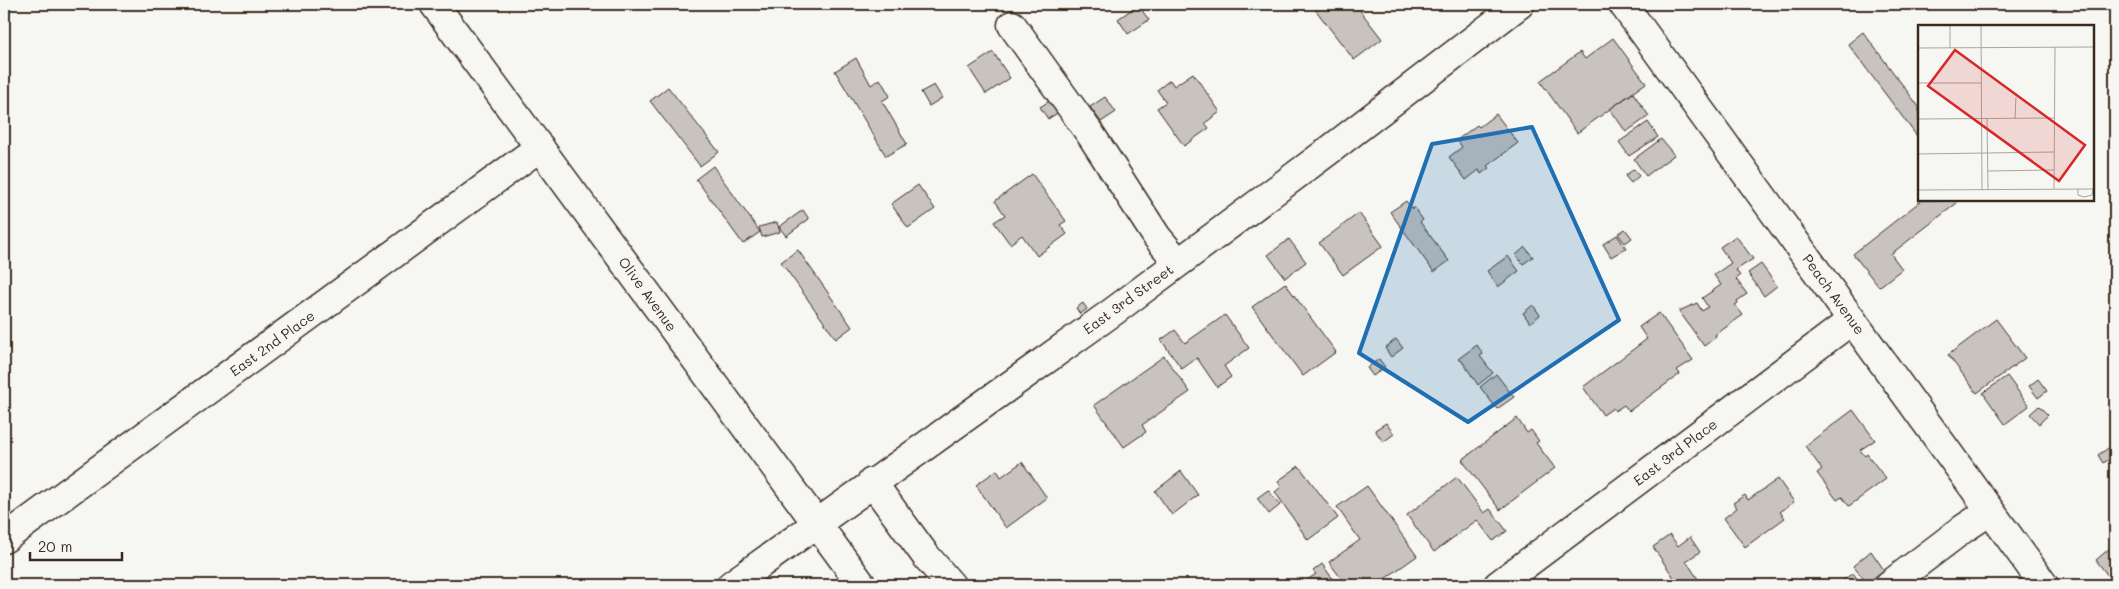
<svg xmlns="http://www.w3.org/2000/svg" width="2119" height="589" viewBox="0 0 2119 589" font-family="Mali,sans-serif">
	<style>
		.building { fill: #c8c3be; stroke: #3b2a1e }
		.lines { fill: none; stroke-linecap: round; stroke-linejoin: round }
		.minor-casing { stroke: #3b2a1e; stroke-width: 31 }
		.minor { stroke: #f6f6f2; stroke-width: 28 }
		.marked { fill: #1f6fb2; fill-opacity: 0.2; stroke: #1f6fb2; stroke-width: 4; stroke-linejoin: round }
		.labels { text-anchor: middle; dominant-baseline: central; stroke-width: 4.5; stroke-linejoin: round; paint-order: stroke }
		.street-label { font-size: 14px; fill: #3b2a1e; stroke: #f6f6f2 }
		.inset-road { fill: none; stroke: #aba49d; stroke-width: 1 }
		.view { fill: #d62828; fill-opacity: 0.15; stroke: #d62828; stroke-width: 2.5 }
		.inset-edge { fill: none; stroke: #3b2a1e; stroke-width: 2.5 }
	</style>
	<rect width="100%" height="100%" fill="#f6f6f2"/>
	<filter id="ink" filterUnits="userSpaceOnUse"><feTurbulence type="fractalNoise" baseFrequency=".02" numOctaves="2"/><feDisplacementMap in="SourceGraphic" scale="10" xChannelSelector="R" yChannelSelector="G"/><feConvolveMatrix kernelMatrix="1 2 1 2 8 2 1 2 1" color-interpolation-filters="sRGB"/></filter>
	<g filter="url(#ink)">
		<g class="building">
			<path d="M1311,4H1355L1382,39L1354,60Z"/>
			<path d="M1138,5L1149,20L1128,34L1118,19Z"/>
			<path d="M1863,32L1919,107V139L1848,44Z"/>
			<path d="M1613,38L1646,83L1577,133L1540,81L1580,52L1585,59Z"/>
			<path d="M993,52L1010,78L986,94L969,68Z"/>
			<path d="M856,58L871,85L880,79L890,96L882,101L907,144L886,156L835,71Z"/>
			<path d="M1193,73L1220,112L1205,123L1209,128L1184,146L1157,108L1166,102L1157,90L1170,80L1174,86Z"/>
			<path d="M934,85L942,98L929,106L921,92Z"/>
			<path d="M668,87L719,152L700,166L650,101Z"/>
			<path d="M1633,93L1649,116L1626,132L1610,109Z"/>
			<path d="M1105,97L1116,112L1101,122L1090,107Z"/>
			<path d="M1051,100L1059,112L1048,119L1040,107Z"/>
			<path d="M1496,114L1518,143L1487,166L1489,168L1481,174L1479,170L1466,180L1449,157L1462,147L1457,140L1477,125L1479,127Z"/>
			<path d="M1648,122L1658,137L1629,156L1619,142Z"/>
			<path d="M1661,139L1674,155L1646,176L1634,159Z"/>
			<path d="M713,166L760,232L743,244L696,179Z"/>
			<path d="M1634,169L1639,176L1631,183L1625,176Z"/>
			<path d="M1032,174L1066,221L1060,225L1067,234L1037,256L1022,235L1010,244L994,222L1005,215L995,201Z"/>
			<path d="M918,185L935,209L908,228L891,204Z"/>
			<path d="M1922,200H1955L1957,203L1891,254L1902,269L1879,287L1853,254Z"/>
			<path d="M1406,201L1412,209L1414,207L1423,220L1420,222L1449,261L1434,272L1390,212Z"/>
			<path d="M803,210L809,219L786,236L779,227Z"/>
			<path d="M1359,213L1383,246L1343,275L1319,243Z"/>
			<path d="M777,222L780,232L762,237L759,227Z"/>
			<path d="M1625,229L1632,238L1625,243L1618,234Z"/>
			<path d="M1617,235L1626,248L1611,257L1603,244Z"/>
			<path d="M1736,236L1753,259L1736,270L1740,276L1736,279L1747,294L1737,301L1738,303L1735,305L1743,315L1715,335L1716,337L1704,346L1679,311L1697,303L1702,311L1708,307L1702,298L1721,285L1714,275L1731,263L1720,247Z"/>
			<path d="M1289,239L1306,262L1285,278L1268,255Z"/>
			<path d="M1525,247L1533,257L1523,264L1516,255Z"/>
			<path d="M798,250L852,327L836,339L781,262Z"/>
			<path d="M1508,256L1519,271L1498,287L1487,271Z"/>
			<path d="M1761,264L1777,286L1764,296L1748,273Z"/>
			<path d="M1285,283L1336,352L1303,376L1252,307Z"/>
			<path d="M1083,303L1087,309L1080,314L1076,308Z"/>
			<path d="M1533,305L1540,315L1530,323L1523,313Z"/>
			<path d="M1659,313L1693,360L1677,370L1680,374L1629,411L1624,405L1615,411L1613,408L1603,415L1583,387L1647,339L1639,327Z"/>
			<path d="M1225,315L1249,348L1224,366L1231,377L1217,387L1197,358L1182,369L1161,340L1175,330L1185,343Z"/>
			<path d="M1996,319L2025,358L1977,393L1948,355Z"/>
			<path d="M1396,339L1403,348L1391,357L1385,348Z"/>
			<path d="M1477,345L1483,354L1480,356L1493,373L1478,385L1462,361L1458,359Z"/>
			<path d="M1164,356L1190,392L1142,425L1146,432L1124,447L1094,405Z"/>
			<path d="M1379,359L1385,367L1373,376L1367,368Z"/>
			<path d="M1496,374L1514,397L1497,409L1480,387Z"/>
			<path d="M2007,376L2029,406L2005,424L1983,393Z"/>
			<path d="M2038,379L2047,391L2038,398L2029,386Z"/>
			<path d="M2039,406L2048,415L2039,424L2030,414Z"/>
			<path d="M1853,410L1875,440L1860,450L1865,456L1867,454L1886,479L1849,506L1842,497L1837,500L1817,473L1822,469L1805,446Z"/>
			<path d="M1517,418L1527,433L1531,430L1539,441L1536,443L1555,468L1500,510L1462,460Z"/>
			<path d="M1386,423L1394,434L1383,442L1375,430Z"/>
			<path d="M2110,447L2115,456L2103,463L2098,455Z"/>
			<path d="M1022,462L1047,498L1006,528L976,485L997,470L1001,477Z"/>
			<path d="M1299,466L1338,518L1308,540L1275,492L1281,487L1278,481Z"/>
			<path d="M1181,471L1198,495L1172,515L1155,491Z"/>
			<path d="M1457,477L1484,513L1490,509L1507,531L1493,541L1477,520L1434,552L1407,515Z"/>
			<path d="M1778,479L1794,502L1780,512L1785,518L1745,547L1724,518L1737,508L1733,503L1745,495L1748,500Z"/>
			<path d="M1367,486L1417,556L1376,585H1346L1329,562L1360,540L1337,507Z"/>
			<path d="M1268,490L1280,505L1269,514L1257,498Z"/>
			<path d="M1670,535L1678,546L1690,537L1700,552L1686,561L1702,585H1679L1653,547Z"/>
			<path d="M2109,549L2115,556V585L2096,560Z"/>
			<path d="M1871,551L1884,570L1867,583L1853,566Z"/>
			<path d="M1322,564L1337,585H1311L1307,580L1316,574L1313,571Z"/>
			<path d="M1853,573L1861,584L1839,585L1838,584Z"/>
		</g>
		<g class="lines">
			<g class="minor-casing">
				<g id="minor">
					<path d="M434,4L862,585"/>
					<path d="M1623,4L2044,585"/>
					<path d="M1012,25L1091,135L1157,237L1178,262"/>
					<path d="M872,482L926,556L951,585"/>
					<path d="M4,539L540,147"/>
					<path d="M731,585L1114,311L1327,152L1520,4"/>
					<path d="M1498,585L1852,320"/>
					<path d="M1889,585L1963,529L1990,511"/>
				</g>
			</g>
			<use href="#minor" class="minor"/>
		</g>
	</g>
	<path class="marked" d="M1532,127L1619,320L1468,422L1359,353L1432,144Z"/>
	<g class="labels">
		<g class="street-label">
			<text transform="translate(648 294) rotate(54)">Olive Avenue</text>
			<text transform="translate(1834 294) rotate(54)">Peach Avenue</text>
			<text transform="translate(1128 299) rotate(-36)">East 3rd Street</text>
			<text transform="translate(272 343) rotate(-36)">East 2nd Place</text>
			<text transform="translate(1675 452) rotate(-37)">East 3rd Place</text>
		</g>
	</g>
	<g transform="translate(1918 25)">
		<rect width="176" height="176" fill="#f6f6f2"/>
		<path class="inset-road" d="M32,0V23M63,0L64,165M0,23L177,22M0,58H63M0,94L136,93M69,94L70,165M97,94L98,72M0,129L136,127M69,146L136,145M136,164L137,22M160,164V170L166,172L174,170L175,164M0,165L177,164"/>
		<path class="view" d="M37,25L167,120L141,156L10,61Z"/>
		<rect width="176" height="176" class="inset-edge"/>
	</g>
	<rect width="2119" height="589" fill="none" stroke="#f6f6f2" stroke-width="20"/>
	<rect x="10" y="10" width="2099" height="569" fill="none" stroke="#3b2a1e" stroke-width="2" filter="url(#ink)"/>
	<path d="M30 552v8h92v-8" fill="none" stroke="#3b2a1e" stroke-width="2.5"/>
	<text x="38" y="552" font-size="15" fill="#3b2a1e" stroke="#f6f6f2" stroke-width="4" paint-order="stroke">20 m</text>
</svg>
